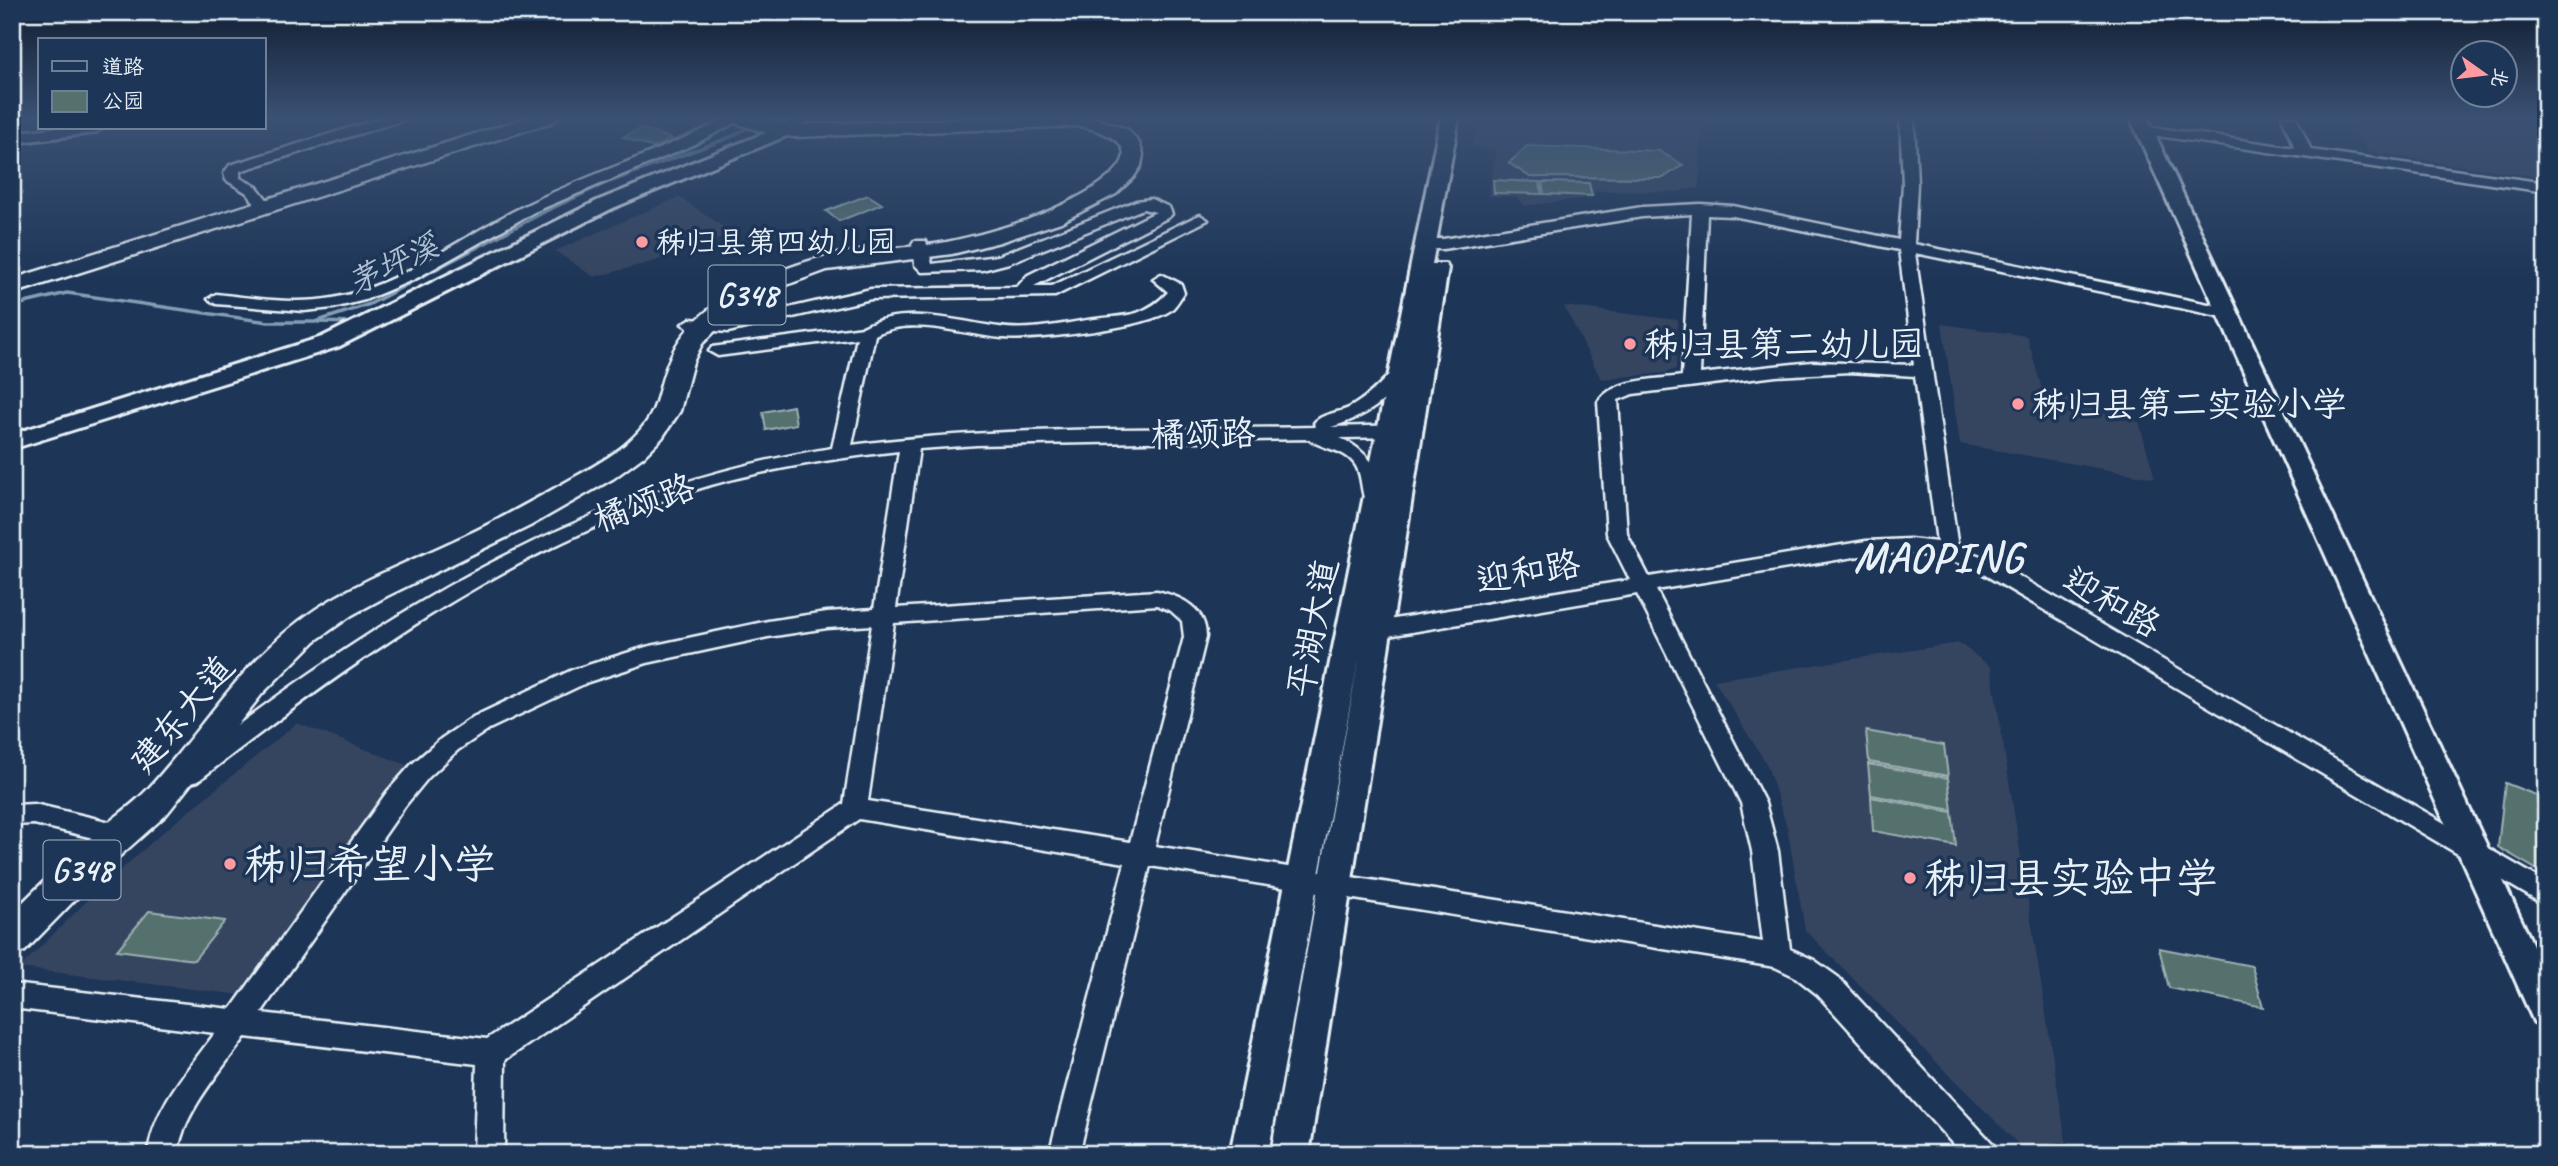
<svg xmlns="http://www.w3.org/2000/svg" width="2558" height="1166" viewBox="0 0 2558 1166" font-family="Caveat,'LXGW WenKai TC',sans-serif">
	<style>
		.built { fill: #344460 }
		.green { fill: #55716e; stroke: #9eb1b3; stroke-width: 2 }
		.lines { fill: none; stroke-linecap: round; stroke-linejoin: round }
		.stream { stroke: #849eb5; stroke-width: 3.5 }
		.minor-casing { stroke: #e8f1f8; stroke-width: 5 }
		.major-casing { stroke: #e8f1f8; stroke-width: 6 }
		.highway-casing { stroke: #e8f1f8; stroke-width: 5 }
		.minor { fill: #1d3557; fill-rule: evenodd }
		.major { fill: #1d3557; fill-rule: evenodd }
		.highway { fill: #1d3557; fill-rule: evenodd }
		.poi-dot { fill: #ff9aa2; stroke: #1d3557; stroke-width: 2.5 }
		.labels { text-anchor: middle; dominant-baseline: central; stroke-width: 7; stroke-linejoin: round; paint-order: stroke }
		.far-poi-label { font-size: 30px; fill: #e8f1f8; stroke: #1d3557; text-anchor: start }
		.far-water-label { font-size: 32px; font-style: italic; fill: #aec0d1; stroke: #1d3557 }
		.shield { fill: #1d3557; stroke: #abb9c8; stroke-width: 2 }
		.shield-label { font-size: 33px; font-weight: bold; fill: #e8f1f8 }
		.poi-label { font-size: 35px; fill: #e8f1f8; stroke: #1d3557; text-anchor: start }
		.street-label { font-size: 35px; fill: #e8f1f8; stroke: #1d3557 }
		.district-label { font-size: 42px; font-weight: bold; letter-spacing: 2px; fill: #e8f1f8; stroke: #1d3557 }
		.near-poi-label { font-size: 42px; fill: #e8f1f8; stroke: #1d3557; text-anchor: start }
	</style>
	<rect width="100%" height="100%" fill="#1d3557"/>
	<filter id="ink" filterUnits="userSpaceOnUse"><feTurbulence type="fractalNoise" baseFrequency=".0143" numOctaves="2"/><feDisplacementMap in="SourceGraphic" scale="14" xChannelSelector="R" yChannelSelector="G"/><feConvolveMatrix kernelMatrix="1 2 1 2 8 2 1 2 1" color-interpolation-filters="sRGB"/></filter>
	<g filter="url(#ink)">
		<g class="built">
			<path d="M1478,117H1702L1699,188L1674,192L1595,191V197L1525,206L1516,197L1489,196L1496,150L1472,147Z"/>
			<path d="M2347,117H2543L2546,135L2536,134L2546,148V178L2368,152Z"/>
			<path d="M679,197L734,234L652,262L594,277L555,251Z"/>
			<path d="M1564,306L1678,320L1676,369L1665,373L1601,379Z"/>
			<path d="M1942,324L2027,336L2042,389L2122,419L2139,422L2155,478L1960,444Z"/>
			<path d="M1959,643L1991,667L2068,1154H2028L1805,930L1787,827L1767,765L1714,680Z"/>
			<path d="M297,723L412,767L378,802L241,995L19,968L91,897L163,832Z"/>
		</g>
		<g class="green">
			<path d="M642,128L672,139L653,148L623,137Z"/>
			<path d="M1527,146L1659,151L1683,165L1663,178L1530,177L1509,163Z"/>
			<path d="M1493,180L1540,182L1542,194L1494,193Z"/>
			<path d="M1542,182L1589,183L1592,196L1544,194Z"/>
			<path d="M868,195L882,204L839,221L826,211Z"/>
			<path d="M793,406L796,424L766,430L763,412Z"/>
			<path d="M1866,731L1944,745L1948,776L1869,762Z"/>
			<path d="M1868,764L1948,778L1952,810L1871,795Z"/>
			<path d="M2505,783L2546,799V875L2498,847Z"/>
			<path d="M1871,797L1952,812L1956,846L1873,831Z"/>
			<path d="M149,911L225,921L194,960L117,950Z"/>
			<path d="M2159,948L2252,966L2263,1007L2169,988Z"/>
		</g>
		<g class="lines">
			<g class="stream">
				<path d="M12,306L67,293L268,322H315L370,304L546,211L606,183L731,137L751,126"/>
				<path d="M318,322L355,323"/>
			</g>
			<g class="minor-casing">
				<g id="minor">
					<path d="M385,117H405L403,120L240,171V178L257,187L273,207L270,210H260L247,193L226,180L224,173L230,165Z"/>
					<path d="M729,117H746L693,145L534,212L415,279L365,300L333,308L304,311L216,304L208,299L216,294C254,298 294,305 333,298C403,285 461,236 524,206C591,173 663,151 729,117Z"/>
					<path d="M797,117H813L790,133H780V127Z"/>
					<path d="M1900,117H1914L1917,184L1914,244L2228,308L2236,313L2228,318L1915,253L1958,548L1989,559L2546,882V906L1975,569C1939,554 1904,551 1866,555L1656,590L1765,803L1778,851L1790,949L1814,960L1838,977L1993,1144L1997,1154H1962L1818,995L1794,976L1775,967L1150,866L1079,1154H1049L1125,863L859,819L505,1060L504,1154H474L477,1064L245,1037C222,1070 182,1113 178,1154H148C153,1107 189,1069 215,1033L12,1008V984L231,1009L387,792L412,764L442,738L473,717L572,670L646,647L768,621L827,612L874,609L899,451C836,458 773,468 711,485C519,541 354,659 198,781L190,783L182,781L178,774L182,767C382,614 578,488 832,448L857,338L718,356L709,351L712,347L863,327C904,305 956,321 999,327C1030,332 1064,323 1095,319C1108,317 1124,317 1137,313C1150,308 1159,302 1168,292L1153,279L1161,274L1181,284L1184,293C1180,298 1176,306 1171,310C1146,328 1034,341 1002,338C963,335 912,315 875,335L852,445C1005,425 1162,430 1316,427L1314,423C1321,414 1338,413 1349,408C1367,398 1381,384 1395,368L1401,367L1410,372C1390,400 1364,418 1331,427L1405,425L1414,431L1405,437L1340,438C1361,446 1395,479 1381,504H1367C1360,492 1363,478 1356,466C1345,448 1323,450 1309,439L977,445L919,449L896,608L1157,591C1182,597 1206,608 1206,637L1155,846L1763,942L1752,851L1741,803L1637,594L1364,640L1356,638L1353,632L1356,626L1364,624L1630,580L1607,534L1598,402C1614,378 1656,380 1682,376L1692,214L1642,217L1443,249H1425L1417,244L1425,239H1443L1642,207L1700,204L1733,206L1899,240L1903,184ZM1707,215L1733,216L1899,250L1914,365L1812,362L1700,374ZM1849,372L1915,376L1937,542L1910,539L1866,541L1649,577L1627,534L1618,400L1633,394L1776,376ZM1157,605L1171,611L1182,621L1184,637L1130,842L868,801L894,623ZM872,625L844,804L487,1039L261,1013L405,806L428,778L458,750L489,729L588,682L647,663L768,637L827,628Z"/>
					<path d="M2282,117H2296L2311,150L2546,183V192L2144,134L2137,130L2144,126L2295,148Z"/>
					<path d="M1151,199L1169,207L1172,214L1169,217L1034,286H1052L1195,217L1200,215L1208,220L1055,296L871,299L728,332L690,329L682,324L690,319L728,322L871,289L1017,287L1028,275L1156,212L1143,209L1009,263L982,270L922,272L915,265L912,244L914,241H926L932,264L998,256L1136,201Z"/>
					<path d="M34,804L119,824L128,827L131,834L128,841L119,844L34,824L12,825V805Z"/>
				</g>
			</g>
			<g class="major-casing">
				<g id="major">
					<path d="M1441,117H1459L1432,264H1445L1448,268L1309,1154H1271L1359,656L1268,1154H1230Z"/>
					<path d="M2130,117H2147L2546,973V1027L2534,1022Z"/>
					<path d="M785,125L794,130L791,134L613,208L338,347L12,449V434L322,337L599,200Z"/>
					<path d="M53,128H103L94,133L12,143V133Z"/>
				</g>
			</g>
			<g class="highway-casing">
				<g id="highway">
					<path d="M529,117H558L555,121L12,294V279Z"/>
					<path d="M727,117H755L794,125L1016,117H1091L1127,129L1139,143L1143,154L1141,166L1133,178L1116,194L1061,222L1000,242L952,254L827,270L781,287L731,315L702,344L693,362L680,411L662,438L644,456L614,478L530,526L387,596L352,615L315,641L262,694L166,815L104,870L25,951L12,955V913C41,884 71,855 102,828C117,815 134,804 147,790C203,729 245,656 316,609C361,580 411,561 460,538C493,523 525,505 557,487C580,474 604,462 625,445C664,412 653,395 671,356C685,324 714,303 744,287C779,270 816,256 855,251C881,248 908,248 935,244C966,239 997,230 1027,220C1065,206 1188,152 1081,126L794,137L770,134L729,121Z"/>
				</g>
			</g>
			<use href="#minor" class="minor"/>
			<use href="#major" class="major"/>
			<use href="#highway" class="highway"/>
		</g>
	</g>
	<linearGradient id="sky" x2="0" y2="1"><stop stop-color="#101d30"/><stop offset="0.42" stop-color="#3a5174"/><stop offset="1" stop-color="#3a5174" stop-opacity="0"/></linearGradient>
	<rect width="2558" height="280" fill="url(#sky)"/>
	<g class="poi-dot">
		<circle cx="642" cy="242" r="7"/>
		<circle cx="1630" cy="344" r="7"/>
		<circle cx="2018" cy="404" r="7"/>
		<circle cx="230" cy="864" r="7"/>
		<circle cx="1910" cy="878" r="7"/>
	</g>
	<g class="labels">
		<g class="far-poi-label">
			<text x="656" y="242">秭归县第四幼儿园</text>
		</g>
		<g class="far-water-label">
			<text transform="translate(393 264) rotate(-26)">茅坪溪</text>
		</g>
		<g class="shield">
			<rect x="708.5" y="265.5" width="77" height="59" rx="5"/>
			<rect x="43.5" y="840.5" width="77" height="59" rx="5"/>
		</g>
		<g class="shield-label">
			<text x="747" y="295">G348</text>
			<text x="82" y="870">G348</text>
		</g>
		<g class="poi-label">
			<text x="1644" y="344">秭归县第二幼儿园</text>
			<text x="2032" y="404">秭归县第二实验小学</text>
		</g>
		<g class="street-label">
			<text transform="translate(1203 434) rotate(-1)">橘颂路</text>
			<text transform="translate(644 503) rotate(-20)">橘颂路</text>
			<text transform="translate(1528 572) rotate(-10)">迎和路</text>
			<text transform="translate(2112 602) rotate(30)">迎和路</text>
			<text transform="translate(1313 628) rotate(-79)">平湖大道</text>
			<text transform="translate(182 714) rotate(-50)">建东大道</text>
		</g>
		<g class="district-label">
			<text x="1939" y="557">MAOPING</text>
		</g>
		<g class="near-poi-label">
			<text x="244" y="864">秭归希望小学</text>
			<text x="1924" y="878">秭归县实验中学</text>
		</g>
	</g>
	<rect width="2558" height="1166" fill="none" stroke="#1d3557" stroke-width="42"/>
	<rect x="21" y="21" width="2516" height="1124" fill="none" stroke="#e8f1f8" stroke-width="2.5" filter="url(#ink)"/>
	<rect x="38" y="38" width="228" height="91" fill="#1d3557" stroke="#6e8097" stroke-width="2"/>
	<rect x="52" y="61" width="35" height="10" fill="#1d3557" stroke="#6e8097" stroke-width="2"/>
	<text x="102" y="74" font-size="21" fill="#e8f1f8">道路</text>
	<rect x="52" y="91" width="35" height="21" fill="#55716e" stroke="#6e8097" stroke-width="2"/>
	<text x="102" y="108" font-size="21" fill="#e8f1f8">公园</text>
	<g transform="translate(2484 74) rotate(104)"><circle r="33" fill="#1d3557" stroke="#6e8097" stroke-width="2"/>
	<path d="M0-5L12 26L0 18L-12 26Z" fill="#ff9aa2"/>
	<text y="-10" font-size="19" font-weight="bold" text-anchor="middle" fill="#e8f1f8">北</text>
	</g>
</svg>
